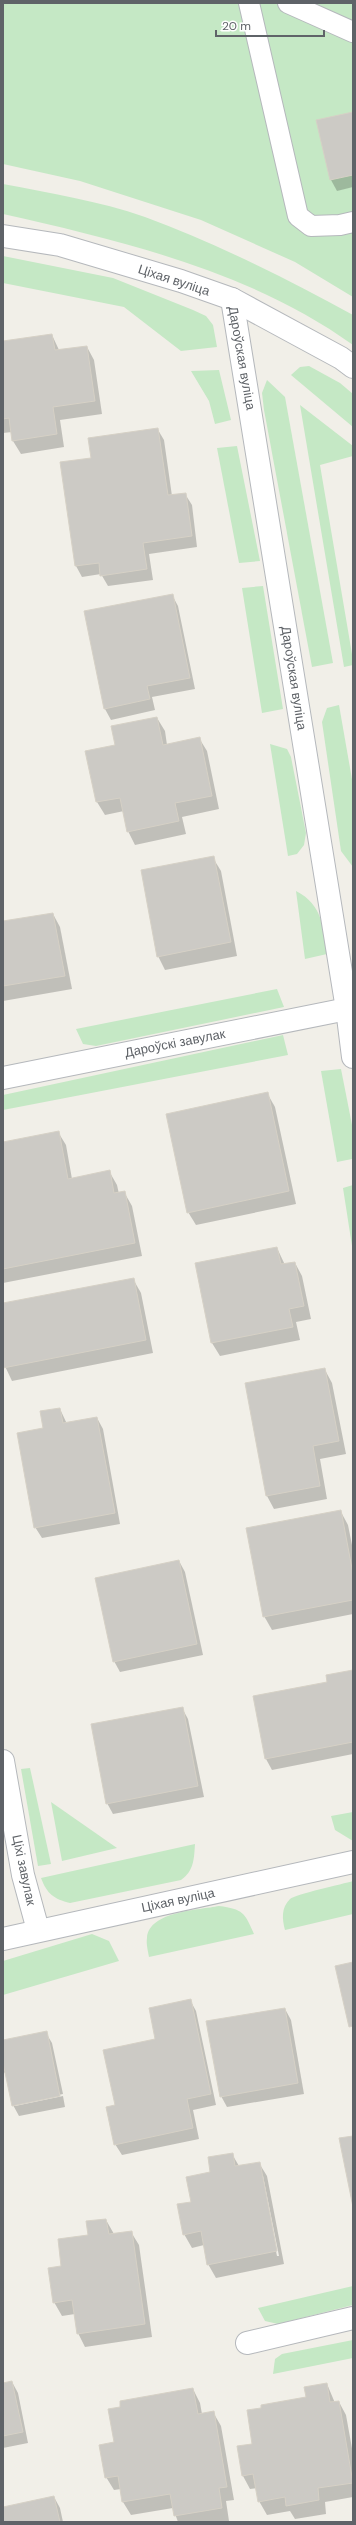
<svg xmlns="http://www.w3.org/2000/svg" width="356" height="2525" viewBox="0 0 356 2525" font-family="'DM Sans',sans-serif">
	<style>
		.green { fill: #c5e8c5 }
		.shadow { fill: #0003; fill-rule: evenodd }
		.building { fill: #cccac5; stroke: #d6d1c6 }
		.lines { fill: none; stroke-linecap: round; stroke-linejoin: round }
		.service-casing { stroke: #b5b8bc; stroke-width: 22 }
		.minor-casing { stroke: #b5b8bc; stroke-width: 24 }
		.service { stroke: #fff; stroke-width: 20 }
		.minor { stroke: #fff; stroke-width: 22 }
		.labels { text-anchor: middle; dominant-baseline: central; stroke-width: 3; stroke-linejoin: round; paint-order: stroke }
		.street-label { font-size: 13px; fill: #5f6368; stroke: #fff }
	</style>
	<rect width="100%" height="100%" fill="#f1efe8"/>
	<g class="green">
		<path d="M3,3H353V297L295,262L201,220L80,181L3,164Z"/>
		<path d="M3,184C50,193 99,201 145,217C217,244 286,278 353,315V345C252,272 123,241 3,214Z"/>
		<path d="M3,256L113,278L193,310L206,316L213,325L217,347L181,351L124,307L3,283Z"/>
		<path d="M309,366L340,383L353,394V427L291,375L300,367Z"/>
		<path d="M219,370L231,420L215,424L209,401L191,371Z"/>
		<path d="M267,380L285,397L333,663L312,667L264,410L262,393Z"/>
		<path d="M300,405L353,446V456L320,465L353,660V665L344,667Z"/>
		<path d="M237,446L260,561L239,563L217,448Z"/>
		<path d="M263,586L283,709L262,713L242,588Z"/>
		<path d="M339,705L353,785V867L341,851L322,722L327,708Z"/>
		<path d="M270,744L287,749L291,757L306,833L304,845L297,854L288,856Z"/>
		<path d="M296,891C323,905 323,927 327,954L305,959Z"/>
		<path d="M277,989L284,1007L96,1046L83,1044L76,1029Z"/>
		<path d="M283,1035L288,1055L3,1110V1095Z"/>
		<path d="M341,1069L353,1130V1156L352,1159L337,1162L321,1071Z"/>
		<path d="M353,1185V1246H352L343,1188Z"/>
		<path d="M30,1768L51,1864L38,1866L21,1769Z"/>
		<path d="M51,1802L117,1848L62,1861Z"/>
		<path d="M353,1812V1841L335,1830L331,1816Z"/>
		<path d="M195,1844C194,1859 194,1871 181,1880L70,1903C54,1899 47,1894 41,1878Z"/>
		<path d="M353,1881V1914L285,1930C282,1919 281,1908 290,1899C296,1894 343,1884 353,1881Z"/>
		<path d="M219,1906C243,1909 245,1913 254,1934L149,1957C148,1951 146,1944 147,1938C149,1911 199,1910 219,1906Z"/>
		<path d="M92,1934L109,1941L119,1961L3,1995V1961Z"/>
		<path d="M353,2286V2305L278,2324L265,2321L258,2308Z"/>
		<path d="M353,2340V2358L273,2374L275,2359L282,2354Z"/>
	</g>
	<g class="shadow">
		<path d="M353,113V187L337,191L331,180Z"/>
		<path d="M52,335L59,350L87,347L94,360L102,414L60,420L64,447L21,454L13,441L12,432L3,433V342Z"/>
		<path d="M158,430L164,440L172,496L185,494L192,505L197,547L149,554L153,580L108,586L101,574L82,577L76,566L92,459Z"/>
		<path d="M172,595L178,606L195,689L152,697L155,710L111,720L105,709Z"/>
		<path d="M157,718L165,731L167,745L199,738L207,751L219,809L182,817L186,834L135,845L128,831L124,811L105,815L97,802L87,752L116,746Z"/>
		<path d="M213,858L221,871L237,956L165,970L158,956Z"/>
		<path d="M53,914L60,927L72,989L3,1001V922Z"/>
		<path d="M267,1093L275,1107L296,1204L196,1225L188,1212Z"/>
		<path d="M58,1132L66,1145L72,1179L109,1171L117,1185L119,1194L124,1192L132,1206L142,1256L3,1283V1143Z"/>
		<path d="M277,1248L285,1265L295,1263L302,1276L311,1319L296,1322L300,1340L220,1356L212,1343L196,1264Z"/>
		<path d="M133,1279L141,1293L153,1353L12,1381L3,1362V1304Z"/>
		<path d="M325,1370L332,1383L346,1454L320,1459L327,1499L274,1509L267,1496Z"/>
		<path d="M60,1409L67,1424L97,1418L103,1429L120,1524L42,1538L35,1527L44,1429Z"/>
		<path d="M341,1512L348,1525L353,1550V1614L272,1630L264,1616Z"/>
		<path d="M179,1561L185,1572L203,1655L120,1672L114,1661Z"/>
		<path d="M353,1671V1754L272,1770L266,1759L328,1683Z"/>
		<path d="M182,1708L188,1719L204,1797L113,1814L107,1803Z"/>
		<path d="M190,2000L196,2011L216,2105L193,2110L199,2139L122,2155L115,2144L116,2105L157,2040Z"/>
		<path d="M285,2009L291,2020L304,2094L227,2107L221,2096Z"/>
		<path d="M46,2033L52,2043L63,2094L15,2104V2106L63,2096L65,2107L19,2116L13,2105L6,2072L3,2073V2041Z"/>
		<path d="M232,2154L239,2166L259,2163L267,2176L284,2264L216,2278L208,2264L204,2245L192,2248L184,2234L212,2173ZM261,2176H263L279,2256H277Z"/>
		<path d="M106,2220L114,2234L131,2232L139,2245L152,2337L85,2347L78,2333L75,2314L62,2316L54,2302L62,2267Z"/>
		<path d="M12,2382L18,2393L28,2443L3,2448V2384Z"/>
		<path d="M327,2384L335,2403L339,2402L346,2415L353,2454V2497L325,2502L326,2514L295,2519L290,2511L267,2515L259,2501L257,2488L250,2489L243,2476L238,2447L253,2444L262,2408L307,2398Z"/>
		<path d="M193,2389L200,2403L202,2414L213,2412L221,2426L234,2500L226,2501L229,2521L178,2522L173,2508L131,2515L123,2502L121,2489L114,2490L106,2477L115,2443Z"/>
		<path d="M54,2497L60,2508L63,2522H3V2508Z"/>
	</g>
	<g class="building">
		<path d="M353,112V175L330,180L316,120Z"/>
		<path d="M52,334L55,350L87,346L95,401L53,407L57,434L12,441L9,418L3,419V341Z"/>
		<path d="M158,428L168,495L186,493L192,536L143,543L147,569L100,576L99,563L75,566L60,462L91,458L88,438Z"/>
		<path d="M173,594L190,678L147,686L150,699L104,709L84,611Z"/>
		<path d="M157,717L163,745L200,737L212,796L175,803L179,821L127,832L120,798L96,802L85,751L115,745L111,726Z"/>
		<path d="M214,856L231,942L157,957L141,870Z"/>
		<path d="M53,913L65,976L3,986V921Z"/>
		<path d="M268,1092L289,1191L187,1213L166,1114Z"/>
		<path d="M59,1131L68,1179L110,1170L114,1193L125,1191L135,1243L3,1269V1142Z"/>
		<path d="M277,1247L281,1264L295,1262L304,1306L289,1309L293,1327L211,1343L195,1263Z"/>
		<path d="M134,1278L146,1340L3,1368V1303Z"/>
		<path d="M325,1368L339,1441L313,1446L320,1486L266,1496L245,1383Z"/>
		<path d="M60,1408L63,1423L97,1417L115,1513L34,1528L17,1433L43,1428L40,1411Z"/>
		<path d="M341,1510L353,1574V1600L263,1617L246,1528Z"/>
		<path d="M179,1560L197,1644L113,1662L95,1578Z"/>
		<path d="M353,1670V1742L265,1759L253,1696L327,1682L326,1675Z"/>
		<path d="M183,1707L198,1786L106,1804L91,1724Z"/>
		<path d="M353,1962V2026L349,2027L335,1966Z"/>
		<path d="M191,1999L211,2094L187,2099L193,2128L114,2145L106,2107L115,2105L103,2050L155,2039L149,2008Z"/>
		<path d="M285,2008L298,2083L220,2097L206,2021Z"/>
		<path d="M47,2031L60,2096L12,2106L3,2063V2040Z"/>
		<path d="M353,2136V2207L339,2138Z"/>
		<path d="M233,2153L235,2166L260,2162L277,2251L207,2265L201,2231L183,2235L177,2204L191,2202L186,2177L210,2172L208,2157Z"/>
		<path d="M106,2219L109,2234L132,2231L145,2324L77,2334L72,2300L53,2303L48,2268L61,2266L58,2239L88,2235L86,2221Z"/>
		<path d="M12,2381L23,2432L3,2436V2383Z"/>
		<path d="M327,2383L330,2402L339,2401L353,2483L318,2488L319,2500L286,2506L285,2497L258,2502L253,2474L242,2476L237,2446L252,2444L247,2410L261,2408V2405L306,2397L304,2387Z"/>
		<path d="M193,2388L198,2414L214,2411L227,2487L219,2488L222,2508L174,2516L170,2494L122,2502L118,2476L105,2478L99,2445L114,2442L108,2409L120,2407V2401Z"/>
		<path d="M54,2496L60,2522H3V2507Z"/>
	</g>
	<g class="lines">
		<g class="service-casing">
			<g id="service">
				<path d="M249,3L298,216L311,226L340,225L353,222"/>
				<path d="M288,3L353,32"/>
			</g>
		</g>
		<g class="minor-casing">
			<g id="minor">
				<path d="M3,236L60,245L181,281L232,299L341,358L353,367"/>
				<path d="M232,299L347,1009L353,1057"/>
				<path d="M3,1078L347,1009"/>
				<path d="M3,1761L23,1875L38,1930"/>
				<path d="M3,1939L353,1862"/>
				<path d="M247,2343L353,2318"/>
			</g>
		</g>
		<use href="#service" class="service"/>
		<use href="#minor" class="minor"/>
	</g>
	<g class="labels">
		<g class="street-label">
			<text transform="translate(174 280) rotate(18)">Ціхая вуліца</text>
			<text transform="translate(242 358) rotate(80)">Дароўская вуліца</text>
			<text transform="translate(294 678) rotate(81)">Дароўская вуліца</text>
			<text transform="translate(175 1043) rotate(-11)">Дароўскі завулак</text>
			<text transform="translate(24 1870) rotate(78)">Ціхі завулак</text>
			<text transform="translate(178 1900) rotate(-12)">Ціхая вуліца</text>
		</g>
	</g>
	<rect width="356" height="2525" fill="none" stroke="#5f6368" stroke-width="8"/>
	<path d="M216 30v6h108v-6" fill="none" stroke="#5f6368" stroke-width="2"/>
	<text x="222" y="30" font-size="12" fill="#5f6368" stroke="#ffffff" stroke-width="3" paint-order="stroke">20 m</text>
</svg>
